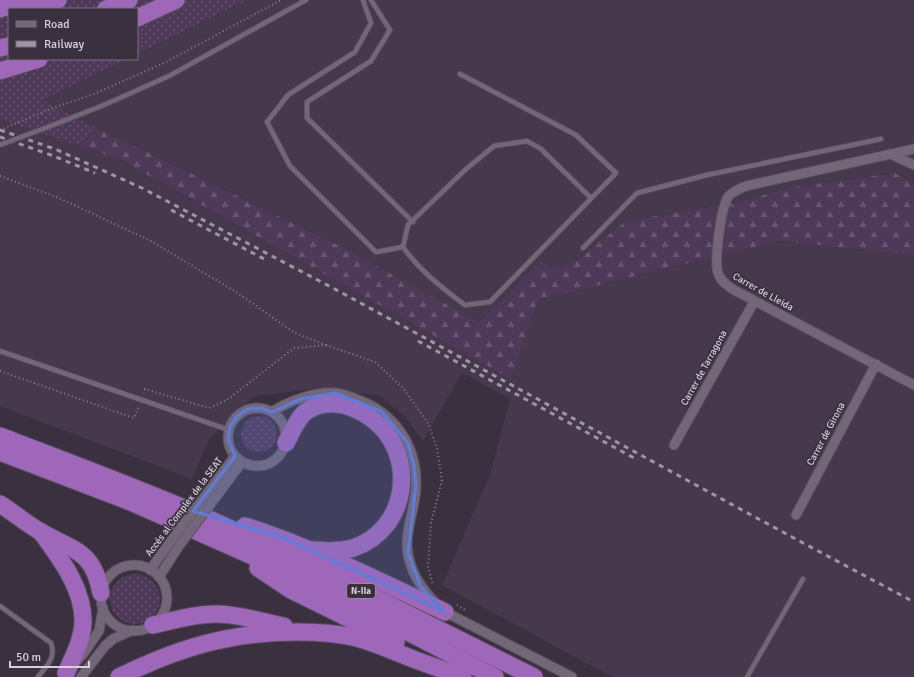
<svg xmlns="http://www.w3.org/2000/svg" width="914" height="677" viewBox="0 0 914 677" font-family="Signika,sans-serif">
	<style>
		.built { fill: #46384d }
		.grass { fill: url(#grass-dots) }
		.forest { fill: url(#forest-firs) }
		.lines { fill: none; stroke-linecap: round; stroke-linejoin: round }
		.lane-casing { stroke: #584e5c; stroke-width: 6 }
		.street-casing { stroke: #584e5c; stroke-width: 11 }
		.highway-casing { stroke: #584e5c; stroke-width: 19 }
		.path { stroke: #8a828f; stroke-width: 2; stroke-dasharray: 1 3; stroke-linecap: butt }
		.lane { stroke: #726678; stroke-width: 4.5 }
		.street { stroke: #726678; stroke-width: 9 }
		.highway { stroke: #9f67b9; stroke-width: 17 }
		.rail { stroke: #9e96a2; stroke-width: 3; stroke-dasharray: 5 5; stroke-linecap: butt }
		.lane-bridge-casing { stroke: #584e5c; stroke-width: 6; stroke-linecap: butt }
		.street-bridge-casing { stroke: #584e5c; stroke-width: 11; stroke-linecap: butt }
		.lane-bridge { stroke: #726678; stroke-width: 4.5 }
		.street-bridge { stroke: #726678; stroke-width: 9 }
		.marked { fill: #5e7cd9; fill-opacity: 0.2; stroke: #5e7cd9; stroke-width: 3; stroke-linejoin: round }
		.labels { text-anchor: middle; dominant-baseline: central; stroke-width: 3.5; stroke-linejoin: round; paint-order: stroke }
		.shield { fill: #3a3040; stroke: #a8a0ac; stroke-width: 1 }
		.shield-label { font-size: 9px; font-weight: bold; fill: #d7d0da }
		.street-label { font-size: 10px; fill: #d7d0da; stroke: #3a3040 }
	</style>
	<defs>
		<pattern id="grass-dots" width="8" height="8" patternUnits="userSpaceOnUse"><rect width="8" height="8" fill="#4f3959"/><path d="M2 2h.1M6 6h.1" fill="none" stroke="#685570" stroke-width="1.8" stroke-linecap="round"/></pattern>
		<pattern id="forest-firs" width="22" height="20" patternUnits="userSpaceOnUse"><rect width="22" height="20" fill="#4f3959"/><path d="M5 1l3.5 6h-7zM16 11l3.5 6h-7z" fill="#685570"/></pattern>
	</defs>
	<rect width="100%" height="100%" fill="#3a3040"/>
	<g class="built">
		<path d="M248,0H914V185L895,173L792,187L738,202L626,221L573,264L550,268L542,260L479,322L397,281L332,242L42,100L127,59H137V54Z"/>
		<path d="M0,119L123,161L511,379L537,300L779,241L914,255V677H612L442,585L490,475L510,399L462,373L423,441L404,415L378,395L312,389L254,396L209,439L192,479L0,406Z"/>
	</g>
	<g class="grass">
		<path d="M0,0H248L137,54V9H9V59H127L42,100L98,128L79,146L0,119Z"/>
		<circle cx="259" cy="434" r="18"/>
		<circle cx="135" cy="599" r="25"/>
	</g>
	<path class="forest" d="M98,128L332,242L479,322L542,260L550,268L573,264L626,221L738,202L792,187L895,173L914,185V255L779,241L538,300L511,379L123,161L80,146Z"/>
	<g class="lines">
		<g class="lane-casing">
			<g id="lane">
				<path d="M363,0L371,23L355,52L288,95L267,122L290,166L376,252L403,247"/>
				<path d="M371,0L390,30L371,61L307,102V118L413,222"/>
				<path d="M460,74L576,135L616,173L490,302L465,305C442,288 419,270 403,247L408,225L465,170L494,146L527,141L541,149L591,198"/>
				<path d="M48,127L104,105L169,76L306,0"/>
				<path d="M583,248L637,193L707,175L881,139"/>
				<path d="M0,351L229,430"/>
				<path d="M0,606L51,643C56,659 47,665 38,677"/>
				<path d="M747,677L803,579"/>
			</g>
		</g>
		<g class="street-casing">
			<g id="street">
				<path d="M914,149L746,186C739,189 733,191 728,197C721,208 714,260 718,273C720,281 728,286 734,290L914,385"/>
				<path d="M890,154L914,165"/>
				<circle cx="257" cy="437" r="29"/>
				<path d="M272,412C288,401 316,391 336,393C342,394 350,396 356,399C394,412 417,445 416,485C416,508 404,531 408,554C412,578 427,596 445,612L572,677"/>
				<path d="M674,445L754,302"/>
				<path d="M796,515L876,364"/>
				<circle cx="134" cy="598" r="33"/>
				<path d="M150,570L171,541"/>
				<path d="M159,577L179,546"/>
				<path d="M77,661L84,653L99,631L103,608"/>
				<path d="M81,677L105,646L113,639L133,630"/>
			</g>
		</g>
		<g class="highway-casing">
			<g id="highway">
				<path d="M0,9L27,0"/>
				<path d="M33,9L58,0"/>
				<path d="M106,9L129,0"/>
				<path d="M137,18L176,0"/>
				<path d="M0,48L9,46"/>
				<path d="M0,71L39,59"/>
				<path d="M0,436C62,460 125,483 186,509C304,560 419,620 534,677"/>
				<path d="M286,443C291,433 296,422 303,414C313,405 325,403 337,404C349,405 361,411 371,418C418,452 410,529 353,548C339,552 325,551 310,550"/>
				<path d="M0,452L131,502L315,584L495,677"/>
				<path d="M0,504C14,513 27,524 41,532C74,551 93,550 101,593"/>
				<path d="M245,526C314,548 379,581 445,612"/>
				<path d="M41,532C60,558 84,589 83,623C82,640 73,658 66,673"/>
				<path d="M258,568L291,590L396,642"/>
				<path d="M153,625C174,620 195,614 217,614C239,614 262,622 284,626"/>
				<path d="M119,677C178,648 230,632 297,632C317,632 337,633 357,638C375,643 391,650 408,657C426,664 444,670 463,677"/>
			</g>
		</g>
		<g class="path">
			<path d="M0,130L53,108L94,94L166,62L281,0"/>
			<path d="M0,176L59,198L151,241L236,292L295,333L326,345L294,348L227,400L209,408L145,389L144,393"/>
			<path d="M326,345L375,362L403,388L428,423L437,448L442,480L431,523L428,567L433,585"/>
			<path d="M0,371L134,418L139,406"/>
			<path d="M457,605L467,611"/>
		</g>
		<use href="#lane" class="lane"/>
		<use href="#street" class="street"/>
		<use href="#highway" class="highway"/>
		<g class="rail">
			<path d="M0,130L55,149L142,188L331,287L790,536L914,602"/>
			<path d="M0,137L51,155L95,173"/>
			<path d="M171,210L266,260"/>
			<path d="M418,341L636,459"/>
		</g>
		<g class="lane-bridge-casing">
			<path id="lane-bridge" d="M0,145L48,127"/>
		</g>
		<g class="street-bridge-casing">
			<g id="street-bridge">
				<path d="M171,541L235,456"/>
				<path d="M179,546L242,462"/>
			</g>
		</g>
		<use href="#lane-bridge" class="lane-bridge"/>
		<use href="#street-bridge" class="street-bridge"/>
	</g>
	<path class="marked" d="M335,393L381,411L408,443L414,465L416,485L408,553L421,587L445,612L280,537L193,511L235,456L228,439L230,427L237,416L248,409L261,408L272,412L300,399Z"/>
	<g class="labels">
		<rect class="shield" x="347" y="584" width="28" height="14" rx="3"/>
		<g class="shield-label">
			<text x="361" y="591">N-IIa</text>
		</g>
		<g class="street-label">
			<text transform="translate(763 292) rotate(29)">Carrer de Lleida</text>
			<text transform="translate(704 368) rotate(-61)">Carrer de Tarragona</text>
			<text transform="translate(826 434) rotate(-62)">Carrer de Girona</text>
			<text transform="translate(184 507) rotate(-53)">Accés al Complex de la SEAT</text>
		</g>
	</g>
	<rect x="8" y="8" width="130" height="52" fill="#3a3040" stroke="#79707e"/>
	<rect x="16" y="21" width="20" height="6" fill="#726678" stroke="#79707e"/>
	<text x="44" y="28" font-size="12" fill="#d7d0da">Road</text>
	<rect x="16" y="41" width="20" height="6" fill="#9e96a2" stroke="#79707e"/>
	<text x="44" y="48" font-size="12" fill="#d7d0da">Railway</text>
	<path d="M10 661v6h79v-6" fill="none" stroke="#d7d0da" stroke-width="2"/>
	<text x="16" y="661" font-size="12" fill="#d7d0da" stroke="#3a3040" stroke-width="3" paint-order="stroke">50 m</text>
</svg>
